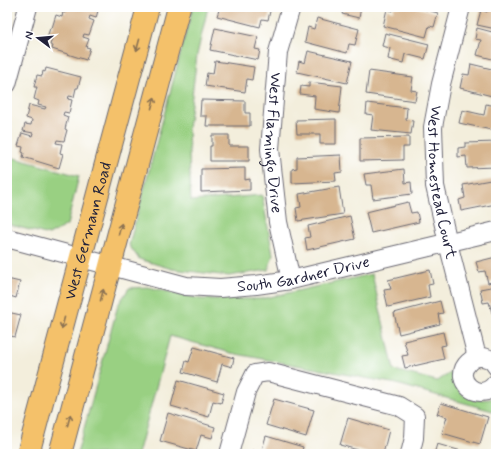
<svg xmlns="http://www.w3.org/2000/svg" width="503" height="461" viewBox="0 0 503 461" font-family="Mynerve,sans-serif">
	<style>
		.green { fill: #99d082; stroke: #5e795e }
		.building { fill: #d7b690 }
		.lines { fill: none; stroke-linecap: round; stroke-linejoin: round }
		.minor-casing { stroke: #6b6973; stroke-width: 20 }
		.major-casing { stroke: #6b6973; stroke-width: 24 }
		.minor { stroke: #fff; stroke-width: 18 }
		.major { stroke: #f4c16a; stroke-width: 22 }
		.oneway { stroke: #8b7252 }
		.labels { text-anchor: middle; dominant-baseline: central; stroke-width: 3; stroke-linejoin: round; paint-order: stroke }
		.street-label { font-size: 16px; fill: #22223b; stroke: #fff }
	</style>
	<rect width="100%" height="100%" fill="#fff"/>
	<filter id="ink" filterUnits="userSpaceOnUse"><feTurbulence type="fractalNoise" baseFrequency=".025" numOctaves="2"/><feDisplacementMap in="SourceGraphic" scale="8" xChannelSelector="R" yChannelSelector="G"/><feConvolveMatrix kernelMatrix="1 2 1 2 8 2 1 2 1" color-interpolation-filters="sRGB"/></filter>
	<filter id="wash" filterUnits="userSpaceOnUse"><feTurbulence type="fractalNoise" baseFrequency=".012" numOctaves="4" result="noise"/><feDisplacementMap in="SourceGraphic" scale="16" xChannelSelector="R" yChannelSelector="G"/><feGaussianBlur stdDeviation="0.9" result="paint"/><feColorMatrix in="noise" values="0 0 0 0 0 0 0 0 0 0 0 0 0 0 0 0 0 1.4 0 .05"/><feComposite in="paint" operator="in"/></filter>
	<g filter="url(#wash)">
		<rect width="100%" height="100%" fill="#f3eedc"/>
		<g class="green">
			<path d="M193,7H208L197,55L188,129L191,201L262,195L273,255L268,270L229,276L172,269L139,259L129,245Z"/>
			<path d="M7,156L79,176L67,225L49,235L7,224Z"/>
			<path d="M372,274L394,370L437,381L454,371L456,384L462,394L475,400L490,399L496,394V412L397,384L231,353L170,336L138,454H77L118,305L129,288L148,287L201,299H261Z"/>
		</g>
		<g id="blocks">
			<g class="building">
				<path d="M55,7H99L96,18L90,16L89,19L94,21L89,35L84,34L83,37L89,39L86,47L90,48L86,60L52,49L53,46L50,45L52,39L47,38L50,28H52L56,15L62,17L63,12L65,13L66,11Z"/>
				<path d="M220,7H271L268,20L262,19L260,27L217,16Z"/>
				<path d="M344,7H361L359,18L342,14Z"/>
				<path d="M394,7H415L438,13L434,27L429,26L426,37L383,26L387,9L393,11Z"/>
				<path d="M488,7H496V29L477,25L481,10L487,12Z"/>
				<path d="M317,18L359,29L355,45L349,44L347,53L305,42L308,27L314,29Z"/>
				<path d="M215,28L258,37L255,49L260,50L258,60L210,50Z"/>
				<path d="M477,28L496,33V60L477,55L481,40L475,39Z"/>
				<path d="M385,33L429,44L425,59L405,54L403,63L388,59L390,48L382,46Z"/>
				<path d="M308,51L352,61L347,83L297,72L299,61L305,63Z"/>
				<path d="M215,61L254,67L252,80L247,79L245,92L205,86L207,73L213,74Z"/>
				<path d="M471,64L496,70V97L460,88L463,74L469,75Z"/>
				<path d="M46,68L81,77L78,88H76L74,97L69,96L68,99L72,100L69,113L64,112L63,115L68,117L65,129L67,130L64,141L57,140L56,143L62,144L60,153L63,154L59,168L23,157L24,153L22,152L23,147L18,146L22,133L32,136L33,133L23,131L25,124L31,125L32,120L26,118L29,105L45,109L46,107L38,105L39,101L34,99L37,87H34L37,75L42,76L43,71L45,72Z"/>
				<path d="M369,71L413,77L411,90L417,91L415,101L366,94Z"/>
				<path d="M309,82L342,86L339,113L314,109L315,96L300,94L301,86L309,87Z"/>
				<path d="M201,100L245,101V113H250V126H206L207,116H200Z"/>
				<path d="M367,103L407,108L406,120L413,121L411,134L371,130L373,115L366,114Z"/>
				<path d="M486,104L496,106L494,116L496,117V131L459,123L462,110L484,115Z"/>
				<path d="M336,119V144H320V134H297L296,120Z"/>
				<path d="M212,135H229V146H249V161H210V146H212Z"/>
				<path d="M409,137V147H403V160L360,161V138Z"/>
				<path d="M496,142V167L467,168L466,156L458,157V148L465,147V143Z"/>
				<path d="M341,155L342,172L335,173L336,181L292,183V169L297,168V157Z"/>
				<path d="M245,168V180L250,179V190L201,192V169Z"/>
				<path d="M404,169L405,183L411,182L412,194L373,199L371,185H366L364,174Z"/>
				<path d="M496,179V204L461,211L459,200L465,198L463,185Z"/>
				<path d="M339,187L343,214L298,221L296,208L301,207L299,194Z"/>
				<path d="M408,202L411,213L417,212L419,222L371,233L366,212Z"/>
				<path d="M350,216L355,239L307,250L305,238L310,237L308,226Z"/>
				<path d="M496,257V281L488,283L485,271L479,272L476,262Z"/>
				<path d="M430,270L433,284L428,285L430,297L388,307L384,290L391,289L388,280Z"/>
				<path d="M7,279L20,282L16,298L7,295Z"/>
				<path d="M496,286V312L492,313L489,302L483,303L480,289Z"/>
				<path d="M440,301L443,313L438,314L440,324L399,334L394,313Z"/>
				<path d="M7,312L21,315L15,337L7,335Z"/>
				<path d="M443,332L446,345L441,346L444,359L405,368L402,356L408,355L404,341Z"/>
				<path d="M194,347L234,358L232,367L222,364L217,382L183,372L186,361L189,362Z"/>
				<path d="M178,380L224,393L221,403L213,401L209,417L171,406Z"/>
				<path d="M274,399L314,410L306,437L266,425Z"/>
				<path d="M441,403L488,417L480,444L442,433L447,417L437,414Z"/>
				<path d="M168,413L215,427L212,438L201,435L196,451L160,441Z"/>
				<path d="M348,418L389,430L383,454H372L340,445Z"/>
				<path d="M266,436L303,447L301,454H251L252,450L261,453Z"/>
				<path d="M437,444L472,454H434Z"/>
			</g>
		</g>
	</g>
	<g filter="url(#ink)">
		<use href="#blocks" fill-opacity="0" stroke="#6b6973" stroke-width="1"/>
		<g class="lines">
			<g class="minor-casing">
				<g id="minor">
					<path id="s1" d="M291,7L278,52L270,149L278,222L291,280"/>
					<path id="s2" d="M461,7L441,84L433,127L435,186L448,243L477,357"/>
					<path d="M7,84L28,7"/>
					<path id="s3" d="M7,238L186,286L220,288L256,285L291,280L496,231"/>
					<path d="M496,366C493,360 487,357 480,357C476,357 472,359 469,362C450,379 480,406 496,383"/>
					<path d="M229,454L246,392L255,374L268,372L399,406L415,416L414,438L410,454"/>
				</g>
			</g>
			<g class="major-casing">
				<g id="major">
					<path id="s4" d="M28,454L148,7"/>
					<path d="M60,454L179,7"/>
				</g>
			</g>
			<use href="#minor" class="minor"/>
			<use href="#major" class="major"/>
		</g>
		<defs><path id="oneway-shaft" d="M-6 0H5M1.5-3L5.5 0L1.5 3" fill="none" stroke-width="1.6" stroke-linecap="round" stroke-linejoin="round"/></defs>
		<g class="oneway">
			<use href="#oneway-shaft" transform="translate(138 45) rotate(105)"/>
			<use href="#oneway-shaft" transform="translate(153 103) rotate(-75)"/>
			<use href="#oneway-shaft" transform="translate(120 229) rotate(-75)"/>
			<use href="#oneway-shaft" transform="translate(102 295) rotate(-75)"/>
			<use href="#oneway-shaft" transform="translate(63 323) rotate(105)"/>
			<use href="#oneway-shaft" transform="translate(69 420) rotate(-75)"/>
		</g>
	</g>
	<g class="labels">
		<g class="street-label">
			<text stroke="none"><textPath href="#s1" startOffset="138">West Flamingo Drive</textPath></text>
			<text stroke="none"><textPath href="#s2" startOffset="179">West Homestead Court</textPath></text>
			<text stroke="none"><textPath href="#s4" startOffset="231">West Germann Road</textPath></text>
			<text stroke="none"><textPath href="#s3" startOffset="304">South Gardner Drive</textPath></text>
		</g>
	</g>
	<rect width="503" height="461" fill="none" stroke="#fff" stroke-width="24"/>
	<g transform="translate(38 38) rotate(286)" stroke="#ffffff" stroke-width="3" paint-order="stroke">
	<path d="M0-3L7 15L0 10L-7 15Z" fill="#22223b"/>
	<text y="-6" font-size="11" font-weight="bold" text-anchor="middle" fill="#22223b">N</text>
	</g>
</svg>
